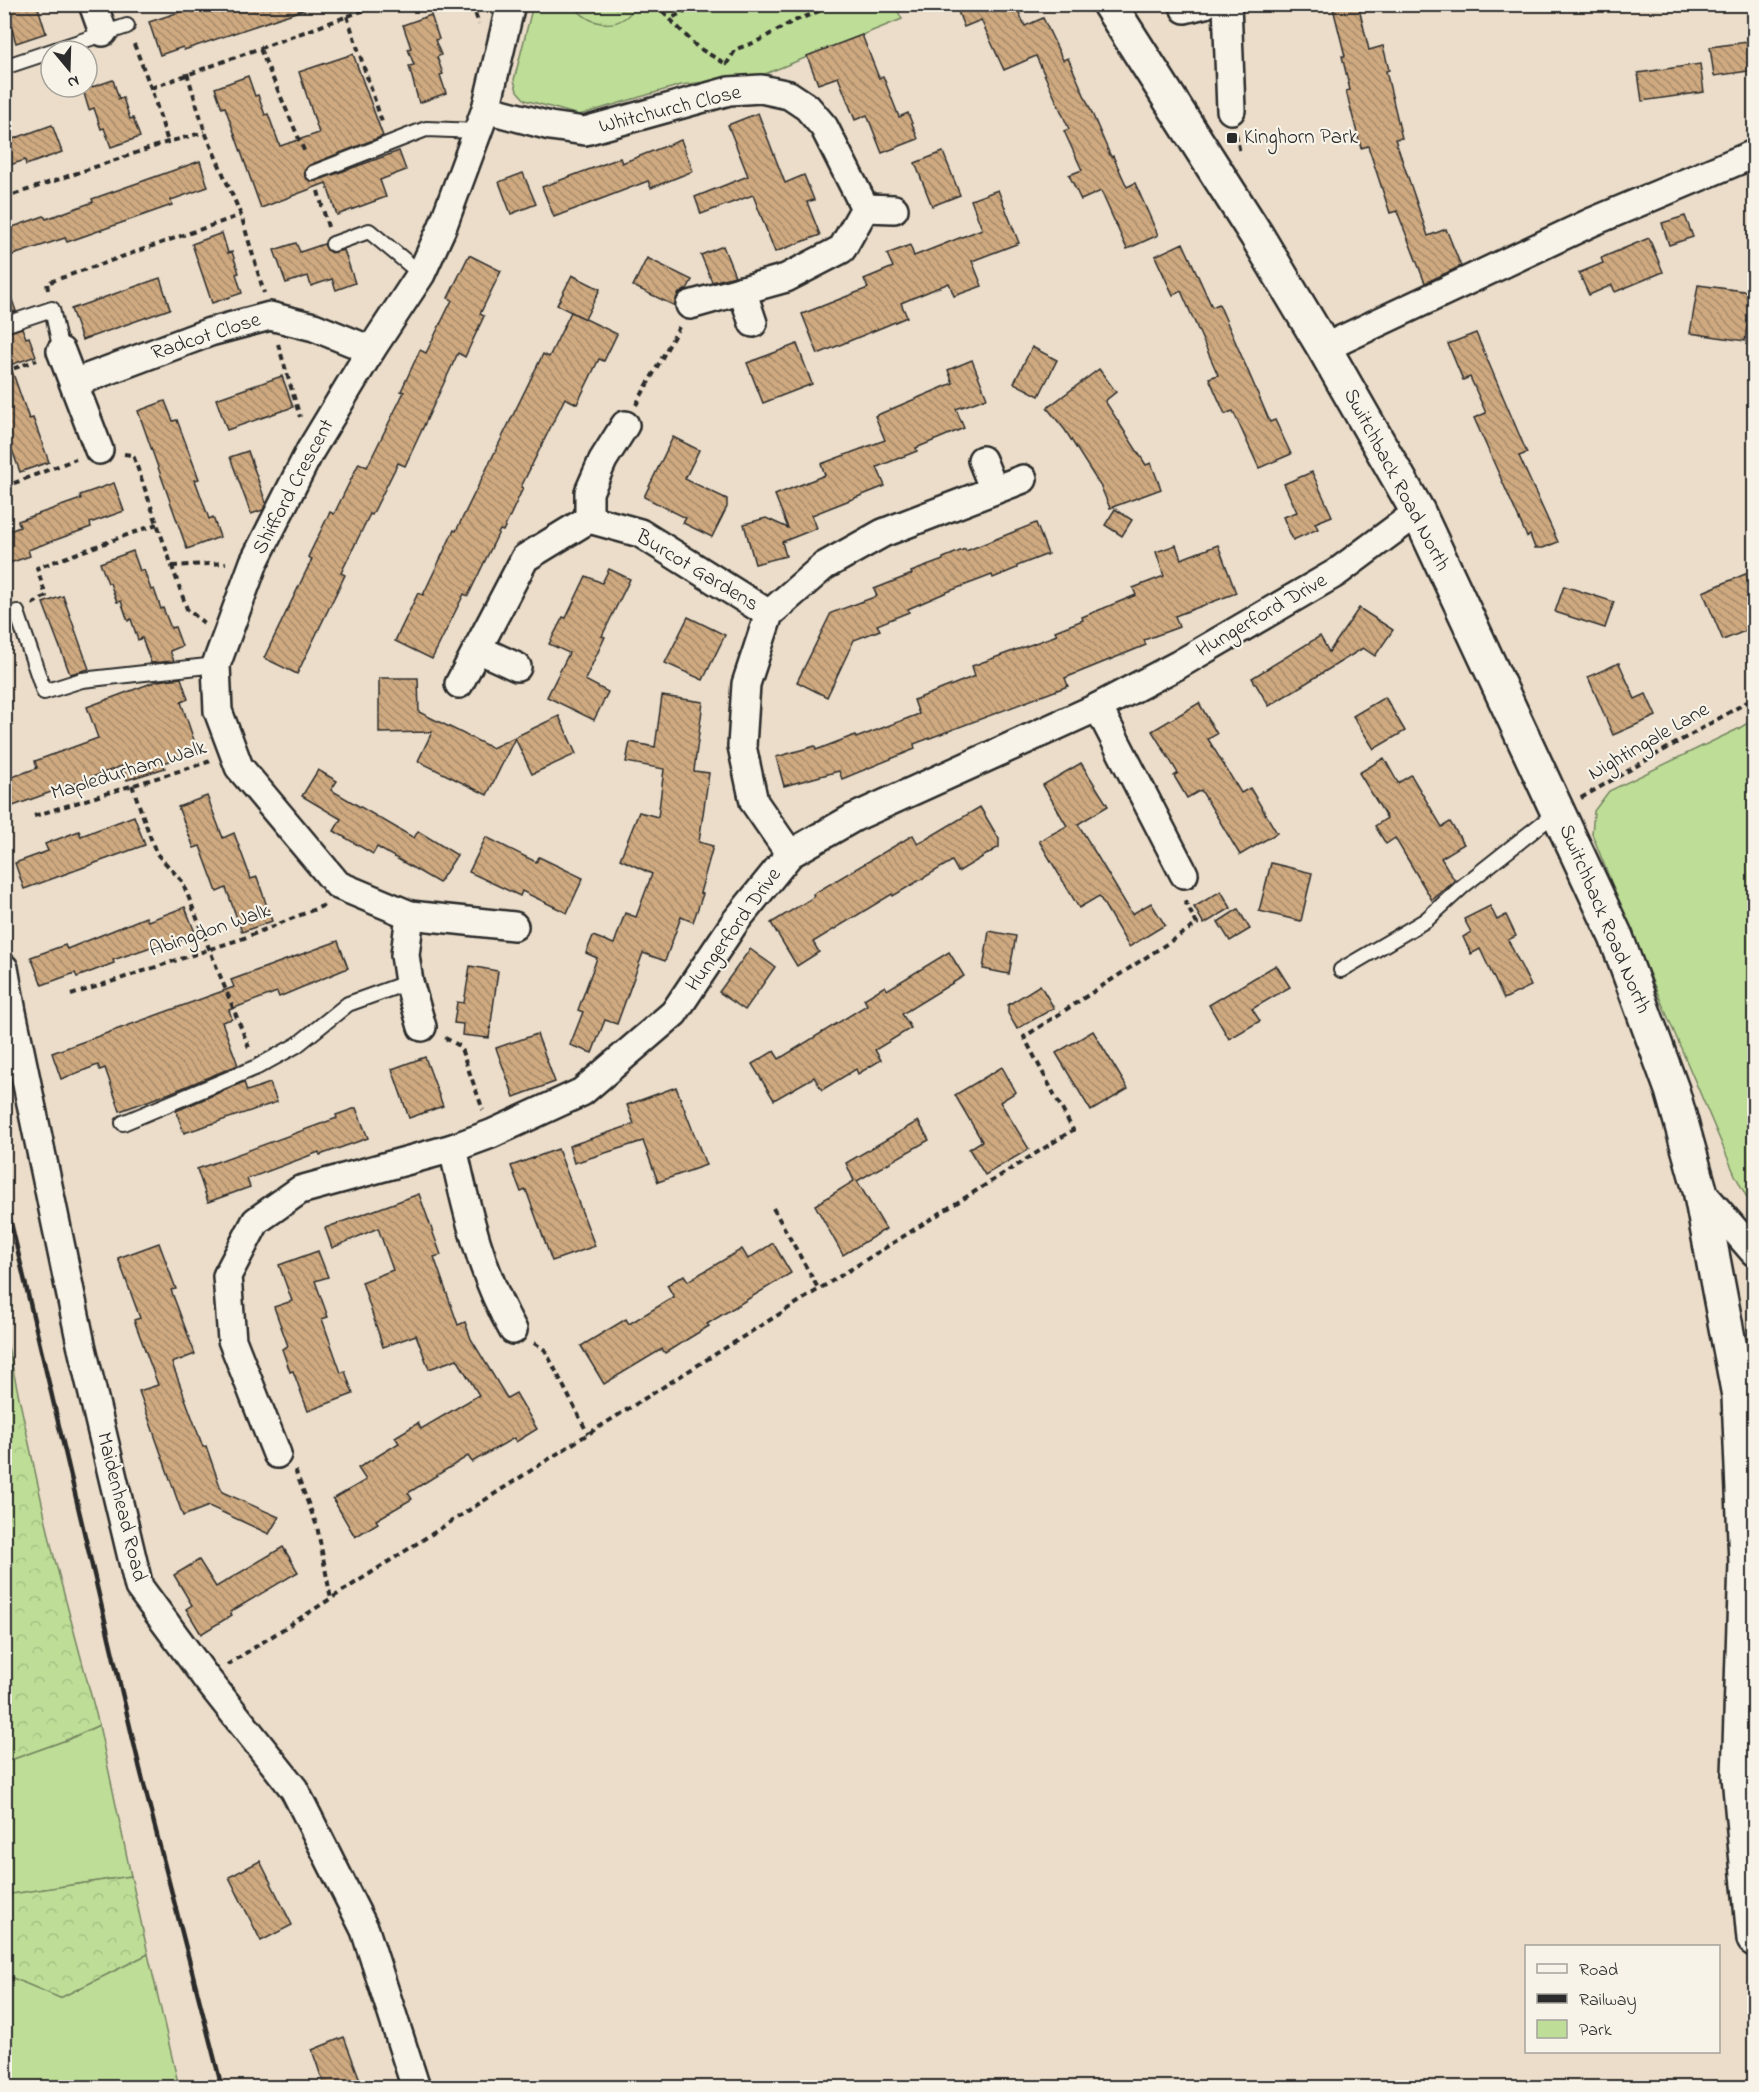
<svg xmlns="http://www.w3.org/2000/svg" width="1759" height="2092" viewBox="0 0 1759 2092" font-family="'Indie Flower',sans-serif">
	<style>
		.green { fill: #bede97; stroke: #748461; stroke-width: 1.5 }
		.forest { fill: url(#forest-crowns); stroke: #748461; stroke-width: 1.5 }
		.park { fill: url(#park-tufts); stroke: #748461; stroke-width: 1.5 }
		.building { fill: url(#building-back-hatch); stroke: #2b2b2b; stroke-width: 1.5 }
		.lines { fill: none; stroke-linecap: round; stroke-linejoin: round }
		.lane-casing { stroke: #2b2b2b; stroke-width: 18 }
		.street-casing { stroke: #2b2b2b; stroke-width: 32 }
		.secondary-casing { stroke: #2b2b2b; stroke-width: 38 }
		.path { stroke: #2b2b2b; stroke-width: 4; stroke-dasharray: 6 4.5; stroke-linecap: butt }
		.lane { stroke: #f7f3e8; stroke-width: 14 }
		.street { stroke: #f7f3e8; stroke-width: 27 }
		.secondary { stroke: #f7f3e8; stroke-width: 33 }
		.rail { stroke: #2b2b2b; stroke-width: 4.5 }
		.poi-dot { fill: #2b2b2b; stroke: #f7f3e8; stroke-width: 2 }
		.labels { text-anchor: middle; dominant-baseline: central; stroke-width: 4.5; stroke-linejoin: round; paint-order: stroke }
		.street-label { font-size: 21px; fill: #2b2b2b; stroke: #f7f3e8 }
		.poi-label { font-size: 21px; fill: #2b2b2b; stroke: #f7f3e8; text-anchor: start }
	</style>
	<defs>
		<pattern id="forest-crowns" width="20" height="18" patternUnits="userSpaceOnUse" patternTransform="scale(1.5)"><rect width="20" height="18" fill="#bede97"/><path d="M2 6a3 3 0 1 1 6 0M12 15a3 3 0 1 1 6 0" fill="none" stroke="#a3bf82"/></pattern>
		<pattern id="park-tufts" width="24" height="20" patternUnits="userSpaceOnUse" patternTransform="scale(1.5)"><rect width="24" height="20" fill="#bede97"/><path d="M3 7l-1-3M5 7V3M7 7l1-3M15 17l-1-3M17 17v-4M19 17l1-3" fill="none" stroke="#a3bf82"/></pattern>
		<pattern id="building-back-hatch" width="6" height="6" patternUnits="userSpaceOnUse" patternTransform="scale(1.5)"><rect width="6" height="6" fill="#cfaa81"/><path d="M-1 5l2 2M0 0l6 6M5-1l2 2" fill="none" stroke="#a88b6a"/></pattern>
	</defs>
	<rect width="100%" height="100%" fill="#ebddc9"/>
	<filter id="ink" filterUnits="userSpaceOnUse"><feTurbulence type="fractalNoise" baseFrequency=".0167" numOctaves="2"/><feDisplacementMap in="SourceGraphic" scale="12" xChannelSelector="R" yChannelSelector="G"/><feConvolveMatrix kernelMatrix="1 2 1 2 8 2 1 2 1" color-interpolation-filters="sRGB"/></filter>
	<g filter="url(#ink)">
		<g class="green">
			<path d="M894,4L902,19L765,74L681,85L579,115L525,100L517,91L514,80L533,5Z"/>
			<path d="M1754,719V1211L1735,1175L1623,912L1592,834L1594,811L1609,791L1738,729Z"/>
			<path d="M99,1725L131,1876L12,1894L5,1886V1762L69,1739Z"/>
			<path d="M148,1954L179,2087H5L4,1961L8,1976L60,1998Z"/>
		</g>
		<g class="forest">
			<path d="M5,1333L52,1549L99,1725L69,1739L5,1762Z"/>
			<path d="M131,1876L148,1954L60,1998L8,1976L4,1961L5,1886L12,1894Z"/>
		</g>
		<path class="park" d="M573,5H636C621,32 590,27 573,5Z"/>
		<g class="building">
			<path d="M4,4H37L46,33L16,43Z"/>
			<path d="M204,4H307L308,8L184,50L183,47L160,55L149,22Z"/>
			<path d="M955,4H1018L1016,6L1025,26L1043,18L1063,60L1068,58L1111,157L1113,156L1127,187L1135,183L1158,235L1127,249L1101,191L1081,200L1069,175L1082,170L1064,131L1069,129L1036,56L1004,70L981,20L964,27Z"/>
			<path d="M1332,4H1358L1369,50L1383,46L1389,70L1386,71L1402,138L1395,139L1428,236L1446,229L1461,266L1425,283L1397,211L1390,213L1368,146L1361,148L1346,91L1350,90L1342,56H1345Z"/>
			<path d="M431,15L439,39L435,40L441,55L437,57L443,74L440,75L446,93L419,103L409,66L414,65L408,49L411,48L403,25Z"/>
			<path d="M862,35L879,78L883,76L899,117L908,113L918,139L882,153L867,115L855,120L838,77L818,84L807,56Z"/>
			<path d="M1755,41V70L1714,76L1710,47Z"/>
			<path d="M353,54L383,136L310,165L304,171L305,177L311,182L316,181L399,151L406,170L380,180L386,197L337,215L326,183L261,208L225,107L222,108L215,88L248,76L255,96L258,95L265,115L268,114L280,146L319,133L299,72Z"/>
			<path d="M1700,64L1704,92L1642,101L1638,73Z"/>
			<path d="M113,80L119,99L123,98L130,119L133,118L140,137L111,147L104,128L101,129L94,108L89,110L83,90Z"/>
			<path d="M758,113L785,183L804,175L814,200L807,202L820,235L775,252L753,195L701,214L695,197L748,176L728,125Z"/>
			<path d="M52,125L62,152L26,165L25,160L4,167V142Z"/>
			<path d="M681,140L693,171L651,188L648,181L554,217L542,187L620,158L622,163Z"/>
			<path d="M943,152L960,195L932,206L915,163Z"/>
			<path d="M200,161L208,187L171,200L172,205L104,229L67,242L65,238L4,258V230L44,216L46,219L93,202L92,199Z"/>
			<path d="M523,173L536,204L511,214L499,182Z"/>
			<path d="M998,190L1019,243L972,261L982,286L954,296L949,283L901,303L907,317L818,354L802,314L868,288L864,279L893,267L887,254L910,245L914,256L982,229L971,200Z"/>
			<path d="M1685,216L1693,237L1669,245L1662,223Z"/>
			<path d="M222,233L228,253L232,252L239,273L236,274L242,293L212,303L192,244Z"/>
			<path d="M1649,238L1663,272L1615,292L1612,285L1589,295L1579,273L1603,263L1601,258Z"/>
			<path d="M296,243L300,252L324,244L327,250L331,253L344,250L355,283L336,290L332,279L311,286L308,276L286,283L274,250Z"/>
			<path d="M1183,243L1212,307L1219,304L1270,422L1275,420L1291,454L1259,468L1233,411L1225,414L1209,378L1218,375L1181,291L1173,295L1155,256Z"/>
			<path d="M723,246L735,276L712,282L701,255Z"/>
			<path d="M469,255L501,271L480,314L484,316L465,357L458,353L405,466L398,463L372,515L370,514L341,573L345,575L297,674L264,658L312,559L308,557L330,512L334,514L359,463L367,467L404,392L401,391L420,350L426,353L452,300L448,298Z"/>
			<path d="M647,258L692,280L687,289L678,294L675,306L633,286Z"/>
			<path d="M572,275L600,289L585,319L557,305Z"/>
			<path d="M160,278L170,309L82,340L71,309Z"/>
			<path d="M1698,285L1751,292L1745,341L1690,333Z"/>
			<path d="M4,286H7L16,311L4,315Z"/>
			<path d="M571,312L617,334L604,361L599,359L577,404L565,398L521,487L523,488L503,531L500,530L468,596L464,594L432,659L395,641L418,593L423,595L454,530L456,531L543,354L549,357Z"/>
			<path d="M22,328L26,338L29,337L36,356L10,365L29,419L33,418L49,462L20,472L4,427V334Z"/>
			<path d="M1476,333L1527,453L1519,456L1558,542L1543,548H1535L1530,535L1527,537L1474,418L1486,413L1470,377L1463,380L1448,344Z"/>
			<path d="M797,344L812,384L763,403L747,363Z"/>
			<path d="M1032,347L1057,360L1039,396L1014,383Z"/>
			<path d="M972,360L987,398L956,409L964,428L916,448L917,451L877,467L885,486L812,515L817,528L782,542L786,556L755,564L744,524L766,518L788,528L775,495L825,475L821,464L885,440L875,416L953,383L948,370Z"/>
			<path d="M1099,369L1116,392L1105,401L1146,465L1151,463L1161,489L1110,508L1101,487L1065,430L1047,408Z"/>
			<path d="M282,376L293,407L227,430L216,399Z"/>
			<path d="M165,401L173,421L177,420L199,479L195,480L209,519L213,517L220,537L187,549L138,411Z"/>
			<path d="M673,437L699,450L685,479L727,499V507L712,537L683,523L686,518L644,497Z"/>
			<path d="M248,451L266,503L263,510L251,514L230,457Z"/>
			<path d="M1312,472L1332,516L1315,523L1318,529L1293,540L1283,517L1297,512L1284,484Z"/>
			<path d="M114,483L124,511L90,523L91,527L28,550L30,556L4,565V533L20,527L18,521L81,499L80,495Z"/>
			<path d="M1115,509L1132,520L1122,536L1105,525Z"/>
			<path d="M1036,523L1048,554L1017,566V568L993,578L992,575L947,592L908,609L909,612L877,625L880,630L854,640L827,697L797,682L831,613L877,596L874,589L912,574L911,572L943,560V558L965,549L966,551Z"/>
			<path d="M1176,545L1181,559L1218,545L1236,593L1175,616L1179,627L1144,640L1146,645L1065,678L1068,686L914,744L915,749L842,779L839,771L784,786L776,757L815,746L816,750L855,735L856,738L919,714L914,700L975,676L972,666L1057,635L1055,631L1083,620L1082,617L1136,595L1133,588L1164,576L1156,552Z"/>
			<path d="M133,551L140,571L144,570L151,590L154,589L161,609L163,608L171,628L175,627L182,646L170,651L174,661L151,663L142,638L138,640L131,619L128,621L121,601L117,602L110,583H108L100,563Z"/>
			<path d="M609,569L630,579L602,636L605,637L585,680L608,692L594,720L547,697L569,653L549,644L563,617L566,618L586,576L602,583Z"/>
			<path d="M1755,570V627L1723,640L1703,592Z"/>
			<path d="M1564,586L1614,602L1605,628L1555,612Z"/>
			<path d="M63,596L89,669L70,674L43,603Z"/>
			<path d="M1359,608L1393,630L1375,656L1363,648L1269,706L1252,678L1320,636L1329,652Z"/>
			<path d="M688,617L725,635L703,680L665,663Z"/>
			<path d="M1619,663L1635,699L1646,694L1656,716L1613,735L1588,677Z"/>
			<path d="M181,678L188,699L181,702L198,752L163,763L165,768L127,780L122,766L13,806L4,780L37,768L35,761L98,738L87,707L157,681Z"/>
			<path d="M379,678H418L419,712L492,748L559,716L576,754L532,774L515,738L487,795L418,761L432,732L379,733Z"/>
			<path d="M662,696L703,702L694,771L709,773L699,842L713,846L700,893L703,894L693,922L681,917L665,961L643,953L617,1024L605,1020L592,1053L570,1045L583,1012L578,1010L597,958L586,953L593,936L614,944L625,913L636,917L652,874L620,859L639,812L658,817L664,769L626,762L630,742L655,747Z"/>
			<path d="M1385,697L1405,731L1374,749L1353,716Z"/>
			<path d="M1199,703L1217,734L1208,739L1241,793L1250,788L1277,833L1240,855L1201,790L1187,798L1174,776L1178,773L1152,731Z"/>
			<path d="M1384,758L1398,783L1411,775L1442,827L1450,822L1464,844L1441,858L1455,881L1432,900L1395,838L1386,844L1375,826L1387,818L1359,773Z"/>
			<path d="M1081,763L1108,806L1078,824L1132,914L1151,903L1165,925L1129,947L1099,896L1079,908L1039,841L1067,826L1043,785Z"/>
			<path d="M318,770L337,781L331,790L414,838L418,831L457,855L439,883L377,847L373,854L334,831L341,819L302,796Z"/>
			<path d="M207,796L223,838L234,833L251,879L257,877L272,921L242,932L226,888L217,892L200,846L194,848L178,807Z"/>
			<path d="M980,807L999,839V847L958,872L952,861L893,896L892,894L813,942L819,952L797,966L771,923L814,897L813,894L913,835L918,844Z"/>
			<path d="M134,816L145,845L24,889L15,863L48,851L45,844L79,831L81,836Z"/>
			<path d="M486,837L536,862L539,857L583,878L567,913L522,891L520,896L469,872Z"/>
			<path d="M1271,863L1312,873L1301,921L1259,911Z"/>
			<path d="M1221,891L1231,908L1204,924L1194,907Z"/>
			<path d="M1490,906L1497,920L1506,915L1516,936L1508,940L1531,986L1504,999L1480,949L1471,954L1463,937L1471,932L1464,919Z"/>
			<path d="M185,907L196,935L158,949L157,945L113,960L114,963L77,977L75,973L42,985L31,957L65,945L67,949L146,917L148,921Z"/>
			<path d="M1238,909L1250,929L1230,941L1218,922Z"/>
			<path d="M989,931L1016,936L1009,974L983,969Z"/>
			<path d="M338,941L348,968L279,997L277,992L229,1010L232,1019L222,1022L238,1065L170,1093L120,1111L105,1068L100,1070L98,1065L61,1079L52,1053L234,987L231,980Z"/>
			<path d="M750,949L775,967L745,1010L719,992Z"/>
			<path d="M949,952L964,976L902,1014L911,1028L875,1050L881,1060L858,1074L856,1069L822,1090L814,1077L774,1100L752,1064L774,1051L779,1059L867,1005L864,999L885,986L887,990Z"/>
			<path d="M1276,965L1290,987L1252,1009L1260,1021L1229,1039L1209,1005Z"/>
			<path d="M470,966L498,971L489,1038L462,1035L463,1024L454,1023L457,1002L464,1003Z"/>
			<path d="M1040,985L1054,1008L1017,1029L1008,1013V1005Z"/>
			<path d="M1093,1031L1128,1089L1091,1111L1056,1053Z"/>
			<path d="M537,1034L555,1082L514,1097L496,1048Z"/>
			<path d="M425,1057L443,1106L409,1118L392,1069Z"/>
			<path d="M1002,1067L1016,1092L1000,1102L1029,1149L985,1175L969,1149L982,1141L955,1095Z"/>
			<path d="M244,1082L247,1091L270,1083L277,1102L184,1133L176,1111Z"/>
			<path d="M676,1087L706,1165L658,1182L643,1141L574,1163L569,1146L634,1124L627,1105Z"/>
			<path d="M356,1108L368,1138L320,1155L319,1152L247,1179L250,1187L208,1202L197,1169L337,1118L336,1115Z"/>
			<path d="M918,1121L929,1140L857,1181L886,1229L843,1255L815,1205L854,1181L846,1163Z"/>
			<path d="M558,1149L595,1246L552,1261L526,1190L521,1192L511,1166Z"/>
			<path d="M419,1194L441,1255L434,1257L458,1325L465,1322L471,1339L507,1398L516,1393L537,1429L516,1442L514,1438L472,1462L468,1456L408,1493L412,1499L376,1520L378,1523L355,1537L333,1499L366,1480L358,1468L399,1443L395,1437L418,1423L421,1429L479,1395L457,1359L429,1369L416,1335L383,1347L362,1282L393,1270L378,1228L332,1248L325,1228Z"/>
			<path d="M159,1243L176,1289L171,1290L195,1354L172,1363L203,1447L206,1446L222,1492L279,1517L269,1534L209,1506L183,1516L139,1391L158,1385L134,1320L140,1318L118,1258Z"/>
			<path d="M773,1243L791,1273L707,1324L709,1326L665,1353L662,1349L604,1384L581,1346L626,1319L629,1324L674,1297L667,1285L684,1275L688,1281L742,1249L748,1259Z"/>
			<path d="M318,1251L328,1277L315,1281L328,1317L322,1319L341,1373L345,1371L353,1394L308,1411L293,1371L290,1372L282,1349L288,1346L274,1307L292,1301L279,1265Z"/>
			<path d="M283,1547L298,1572L230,1612L232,1615L201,1634L186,1609L192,1605L174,1575L199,1560L216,1587Z"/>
			<path d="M260,1861L292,1925L261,1941L229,1877Z"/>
			<path d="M344,2037L363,2088H325L312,2050Z"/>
		</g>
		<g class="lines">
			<g class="lane-casing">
				<g id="lane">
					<path d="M4,67L127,26"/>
					<path d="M313,173L426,129L478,131"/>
					<path d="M333,244L369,231L421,274"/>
					<path d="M4,325L52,309L61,351"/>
					<path d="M17,612L44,692L82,680L216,665"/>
					<path d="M1341,970L1426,920L1463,886L1558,811"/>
					<path d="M123,1123L257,1067L297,1045L348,1004L409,982"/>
				</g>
			</g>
			<g class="street-casing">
				<g id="street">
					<path d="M93,4L103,32"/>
					<path d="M511,4L486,109L442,228L421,274L371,350L310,451L254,562L216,665L218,711L239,767L338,885L410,915L514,926"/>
					<path d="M1227,4L1231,110"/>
					<path d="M1185,9L1205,4"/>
					<path d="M486,109L550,126L585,131L729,91L761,89L789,95L807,107L824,127L865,208L842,249L786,278L690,305"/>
					<path d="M865,208L894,209"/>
					<path d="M742,290L753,323"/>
					<path d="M1324,348L1592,222L1754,154"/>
					<path d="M61,351L99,450"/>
					<path d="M74,383L210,332L270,316L314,327L371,350"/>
					<path d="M982,460L994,490"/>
					<path d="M589,519L640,533L769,614"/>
					<path d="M478,649L517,667"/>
					<path d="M459,684L525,558L589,519V492L603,460L625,425"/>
					<path d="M1098,707L1184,874"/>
					<path d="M790,854L754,802L742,746L746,684L769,614L824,566L883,533L1023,479"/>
					<path d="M410,915L405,955L409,982L422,1027"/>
					<path d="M4,968L12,1012L81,1344L139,1587L206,1678L294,1789L365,1930L416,2088"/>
					<path d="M453,1148C467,1212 481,1273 513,1330"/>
					<path d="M1700,1190L1754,1252"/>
					<path d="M277,1454L232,1340L227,1276L256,1221L300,1190L453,1148L491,1134L582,1092L674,1013L735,922L790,854L853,818L1098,707L1178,665L1336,573L1418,512"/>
				</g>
			</g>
			<g class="secondary-casing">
				<path id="secondary" d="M1109,4L1257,236L1324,348L1418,512L1616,937L1672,1090L1700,1190L1739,1396L1746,1563L1739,1776L1754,1939"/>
			</g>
			<g class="path">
				<path d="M472,4L479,24"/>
				<path d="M655,4L670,18"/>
				<path d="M697,4L670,19L697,47L726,64"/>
				<path d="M347,16L383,125"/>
				<path d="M134,44L151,88L168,142"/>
				<path d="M260,49L306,155"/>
				<path d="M726,65L736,49L756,42L792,22L822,10L828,4"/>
				<path d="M187,73L205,132L241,215L264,293"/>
				<path d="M151,88L381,4"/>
				<path d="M1236,134L1240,153"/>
				<path d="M318,191L328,227"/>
				<path d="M4,198L168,142L205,132"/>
				<path d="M48,290L47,283L241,215"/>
				<path d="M278,344L300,417"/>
				<path d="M4,372L37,360"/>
				<path d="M636,405L679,327"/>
				<path d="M124,454L133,455L187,609L204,623"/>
				<path d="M4,487L76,459"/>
				<path d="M172,566L226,563"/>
				<path d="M32,604L46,596L37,568L157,524"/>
				<path d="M132,785L156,853L182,881L250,1050"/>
				<path d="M1581,798L1754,698"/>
				<path d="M34,816L211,761"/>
				<path d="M71,995L244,938L325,905"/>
				<path d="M445,1038L460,1046L483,1110"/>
				<path d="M773,1208L818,1288"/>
				<path d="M534,1343L545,1350L588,1434"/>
				<path d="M295,1470L317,1526L331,1599"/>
				<path d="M227,1665L588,1434L1073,1130L1024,1037L1197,924L1183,898"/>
			</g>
			<use href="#lane" class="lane"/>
			<use href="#street" class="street"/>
			<use href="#secondary" class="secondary"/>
			<path class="rail" d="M4,1193L140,1769L222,2088"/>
		</g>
	</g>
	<rect class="poi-dot" x="1226" y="132" width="12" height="12" rx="3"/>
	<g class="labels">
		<g class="street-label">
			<text transform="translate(670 110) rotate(-14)">Whitchurch Close</text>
			<text transform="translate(206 337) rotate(-18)">Radcot Close</text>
			<text transform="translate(1396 480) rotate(62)">Switchback Road North</text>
			<text transform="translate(294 487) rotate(-62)">Shifford Crescent</text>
			<text transform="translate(697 571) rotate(31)">Burcot Gardens</text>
			<text transform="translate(1262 616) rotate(-30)">Hungerford Drive</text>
			<text transform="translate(1649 742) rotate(-30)">Nightingale Lane</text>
			<text transform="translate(129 771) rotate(-17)">Mapledurham Walk</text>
			<text transform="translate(1604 919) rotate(67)">Switchback Road North</text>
			<text transform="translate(734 930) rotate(-54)">Hungerford Drive</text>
			<text transform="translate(210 931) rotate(-19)">Abingdon Walk</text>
			<text transform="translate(121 1507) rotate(76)">Maidenhead Road</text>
		</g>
		<g class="poi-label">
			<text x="1244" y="138">Kinghorn Park</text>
		</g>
	</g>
	<rect width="1759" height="2092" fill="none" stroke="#f7f3e8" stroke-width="24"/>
	<rect x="12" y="12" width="1735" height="2068" fill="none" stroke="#2b2b2b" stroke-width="2" filter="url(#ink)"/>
	<rect x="1525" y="1945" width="195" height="108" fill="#f7f3e8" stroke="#a5a39c" stroke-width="1.5"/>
	<rect x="1537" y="1964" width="30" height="9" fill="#f7f3e8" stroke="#a5a39c" stroke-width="1.5"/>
	<text x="1579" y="1975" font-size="18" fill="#2b2b2b">Road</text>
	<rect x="1537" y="1994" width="30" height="9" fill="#2b2b2b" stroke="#a5a39c" stroke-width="1.5"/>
	<text x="1579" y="2005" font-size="18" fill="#2b2b2b">Railway</text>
	<rect x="1537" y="2020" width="30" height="18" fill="#bede97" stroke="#a5a39c" stroke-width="1.5"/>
	<text x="1579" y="2035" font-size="18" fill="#2b2b2b">Park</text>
	<g transform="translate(69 69) rotate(161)"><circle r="28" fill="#f7f3e8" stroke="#a5a39c" stroke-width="1.5"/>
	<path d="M0-4.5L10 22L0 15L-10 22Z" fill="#2b2b2b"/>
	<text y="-9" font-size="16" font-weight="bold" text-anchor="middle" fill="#2b2b2b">N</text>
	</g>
</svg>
